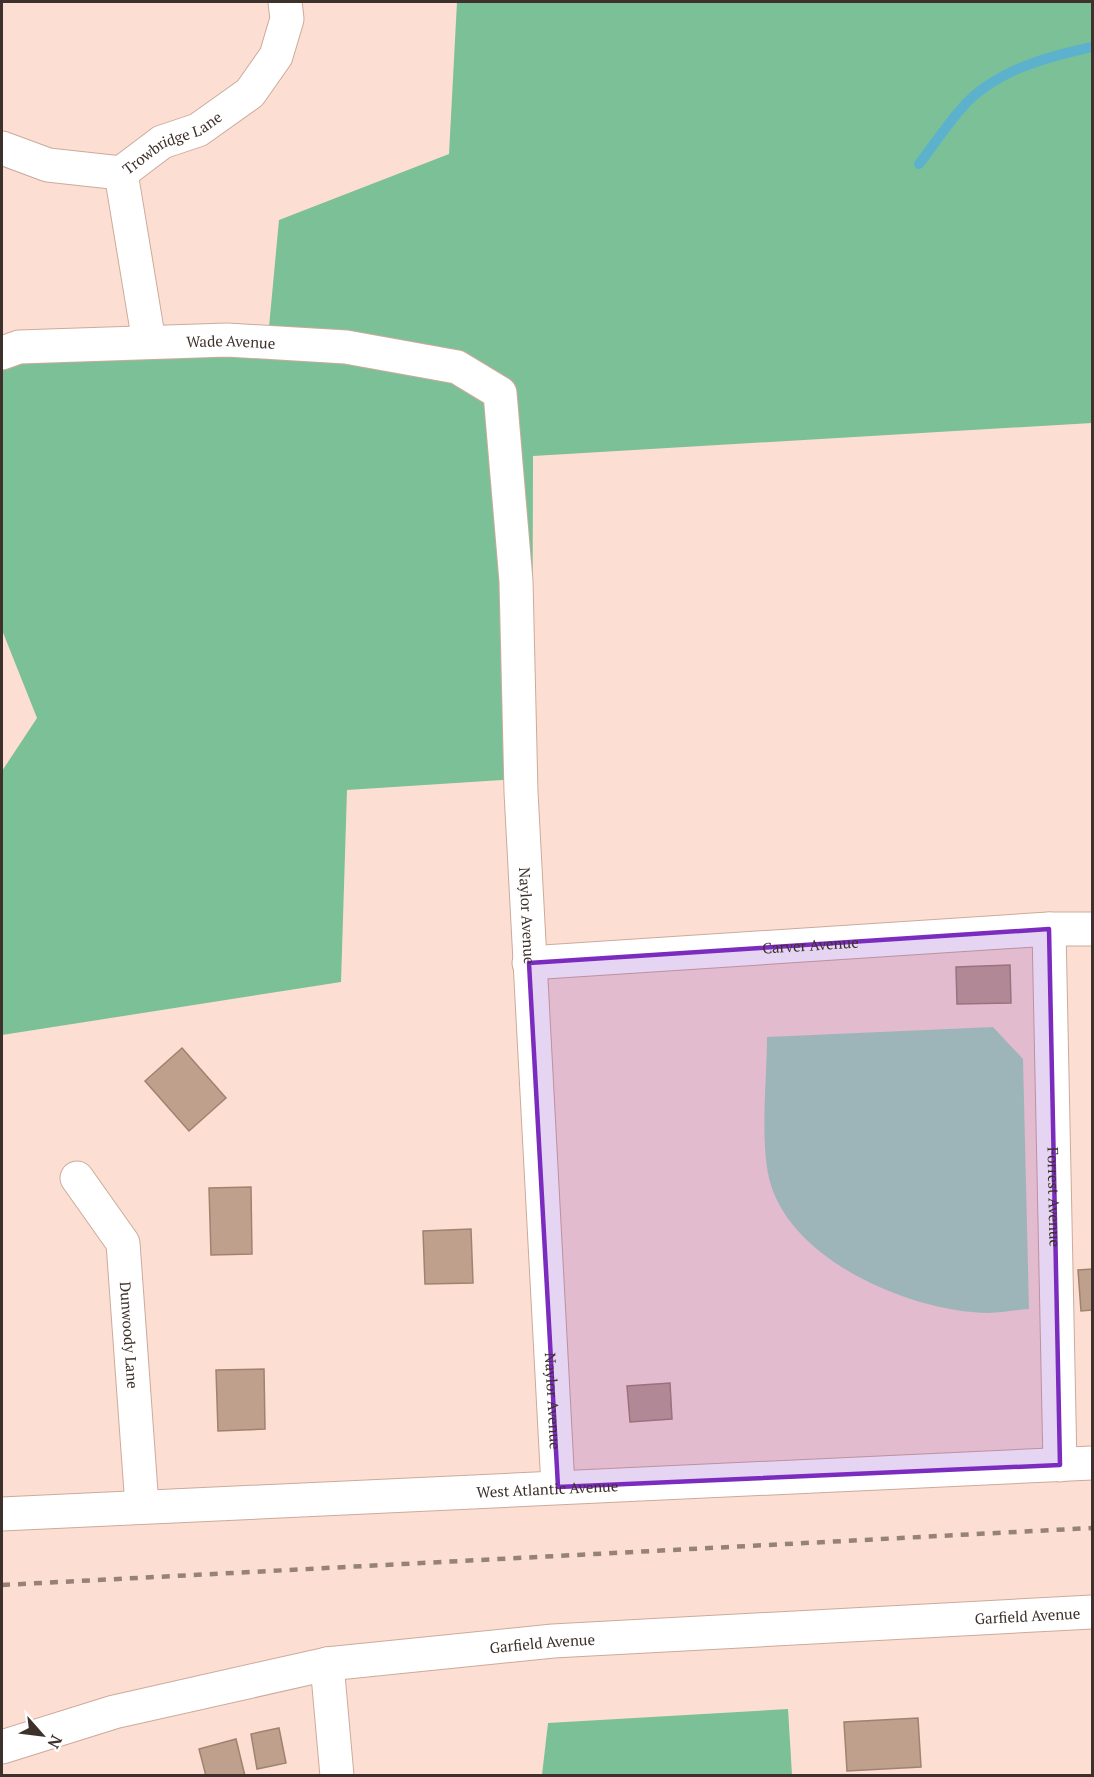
<svg xmlns="http://www.w3.org/2000/svg" width="1094" height="1777" viewBox="0 0 1094 1777" font-family="'PT Serif',serif">
	<style>
		.green { fill: #a6d8b8 }
		.forest { fill: #7cc097 }
		.lines { fill: none; stroke-linecap: round; stroke-linejoin: round }
		.stream { stroke: #5cb2cd; stroke-width: 10 }
		.building { fill: #bfa08d; stroke: #a08270; stroke-width: 1.5 }
		.minor-casing { stroke: #ccaa9b; stroke-width: 35 }
		.minor { stroke: #fff; stroke-width: 33 }
		.rail { stroke: #978278; stroke-width: 4.5; stroke-dasharray: 8 8; stroke-linecap: butt }
		.marked { fill: #7b2cbf; fill-opacity: 0.2; stroke: #7b2cbf; stroke-width: 4.5; stroke-linejoin: round }
		.labels { text-anchor: middle; dominant-baseline: central; stroke-width: 5; stroke-linejoin: round; paint-order: stroke }
		.street-label { font-size: 15px; fill: #3e302a; stroke: #fff }
	</style>
	<rect width="100%" height="100%" fill="#fcdfd2"/>
	<path class="green" d="M993,1027L1023,1059L1029,1309C1015,1310 1001,1313 988,1313C911,1312 788,1260 769,1178C760,1138 767,1079 767,1037Z"/>
	<g class="forest">
		<path d="M457,2H1092V423L533,456L532,778L347,790L341,982L2,1035V771L37,718L2,630V362L269,327L279,220L449,154Z"/>
		<path d="M788,1709L792,1775H542L548,1723Z"/>
	</g>
	<g class="lines">
		<path class="stream" d="M919,164C933,146 946,126 961,109C993,71 1046,57 1092,47"/>
	</g>
	<g class="building">
		<path d="M1010,965L1011,1003L957,1004L956,967Z"/>
		<path d="M182,1048L226,1098L189,1131L145,1081Z"/>
		<path d="M251,1187L252,1254L211,1255L209,1188Z"/>
		<path d="M471,1229L473,1283L425,1284L423,1231Z"/>
		<path d="M1092,1269V1310L1081,1311L1078,1270Z"/>
		<path d="M264,1369L265,1429L218,1431L216,1370Z"/>
		<path d="M670,1383L672,1419L630,1422L627,1386Z"/>
		<path d="M918,1718L921,1767L847,1771L844,1722Z"/>
		<path d="M279,1728L286,1763L257,1769L251,1734Z"/>
		<path d="M236,1739L245,1776H206L199,1749Z"/>
	</g>
	<g class="lines">
		<g class="minor-casing">
			<g id="minor">
				<path d="M2,148L48,165L121,173"/>
				<path id="s1" d="M121,173L162,142L198,130L250,93L276,56L287,19L285,2"/>
				<path d="M121,173L149,342"/>
				<path id="s2" d="M2,353L19,347L227,340L346,347L457,367L500,393L516,581L521,792L558,1487"/>
				<path id="s3" d="M1049,929L1060,1465"/>
				<path id="s4" d="M529,963L1049,929H1092"/>
				<path id="s5" d="M77,1178L123,1243L142,1506"/>
				<path id="s6" d="M2,1514L1092,1463"/>
				<path d="M327,1664L337,1776"/>
				<path id="s7" d="M2,1747L114,1712L327,1664L553,1641L1092,1612"/>
			</g>
		</g>
		<use href="#minor" class="minor"/>
		<path class="rail" d="M2,1585L1092,1528"/>
	</g>
	<path class="marked" d="M1049,929L1060,1465L558,1487L529,963Z"/>
	<g class="labels">
		<g class="street-label">
			<text stroke="none"><textPath href="#s1" startOffset="60">Trowbridge Lane</textPath></text>
			<text stroke="none"><textPath href="#s2" startOffset="230">Wade Avenue</textPath></text>
			<text stroke="none"><textPath href="#s2" startOffset="1032">Naylor Avenue</textPath></text>
			<text stroke="none"><textPath href="#s4" startOffset="282">Carver Avenue</textPath></text>
			<text stroke="none"><textPath href="#s3" startOffset="268">Forrest Avenue</textPath></text>
			<text stroke="none"><textPath href="#s5" startOffset="172">Dunwoody Lane</textPath></text>
			<text stroke="none"><textPath href="#s2" startOffset="1518">Naylor Avenue</textPath></text>
			<text stroke="none"><textPath href="#s6" startOffset="546">West Atlantic Avenue</textPath></text>
			<text stroke="none"><textPath href="#s7" startOffset="1038">Garfield Avenue</textPath></text>
			<text stroke="none"><textPath href="#s7" startOffset="552">Garfield Avenue</textPath></text>
		</g>
	</g>
	<rect width="1094" height="1777" fill="none" stroke="#3e302a" stroke-width="6"/>
	<g transform="translate(42 1735) rotate(118)" stroke="#ffffff" stroke-width="4.5" paint-order="stroke">
	<path d="M0-4.5L10 22L0 15L-10 22Z" fill="#3e302a"/>
	<text y="-9" font-size="16" font-weight="bold" text-anchor="middle" fill="#3e302a">N</text>
	</g>
</svg>
